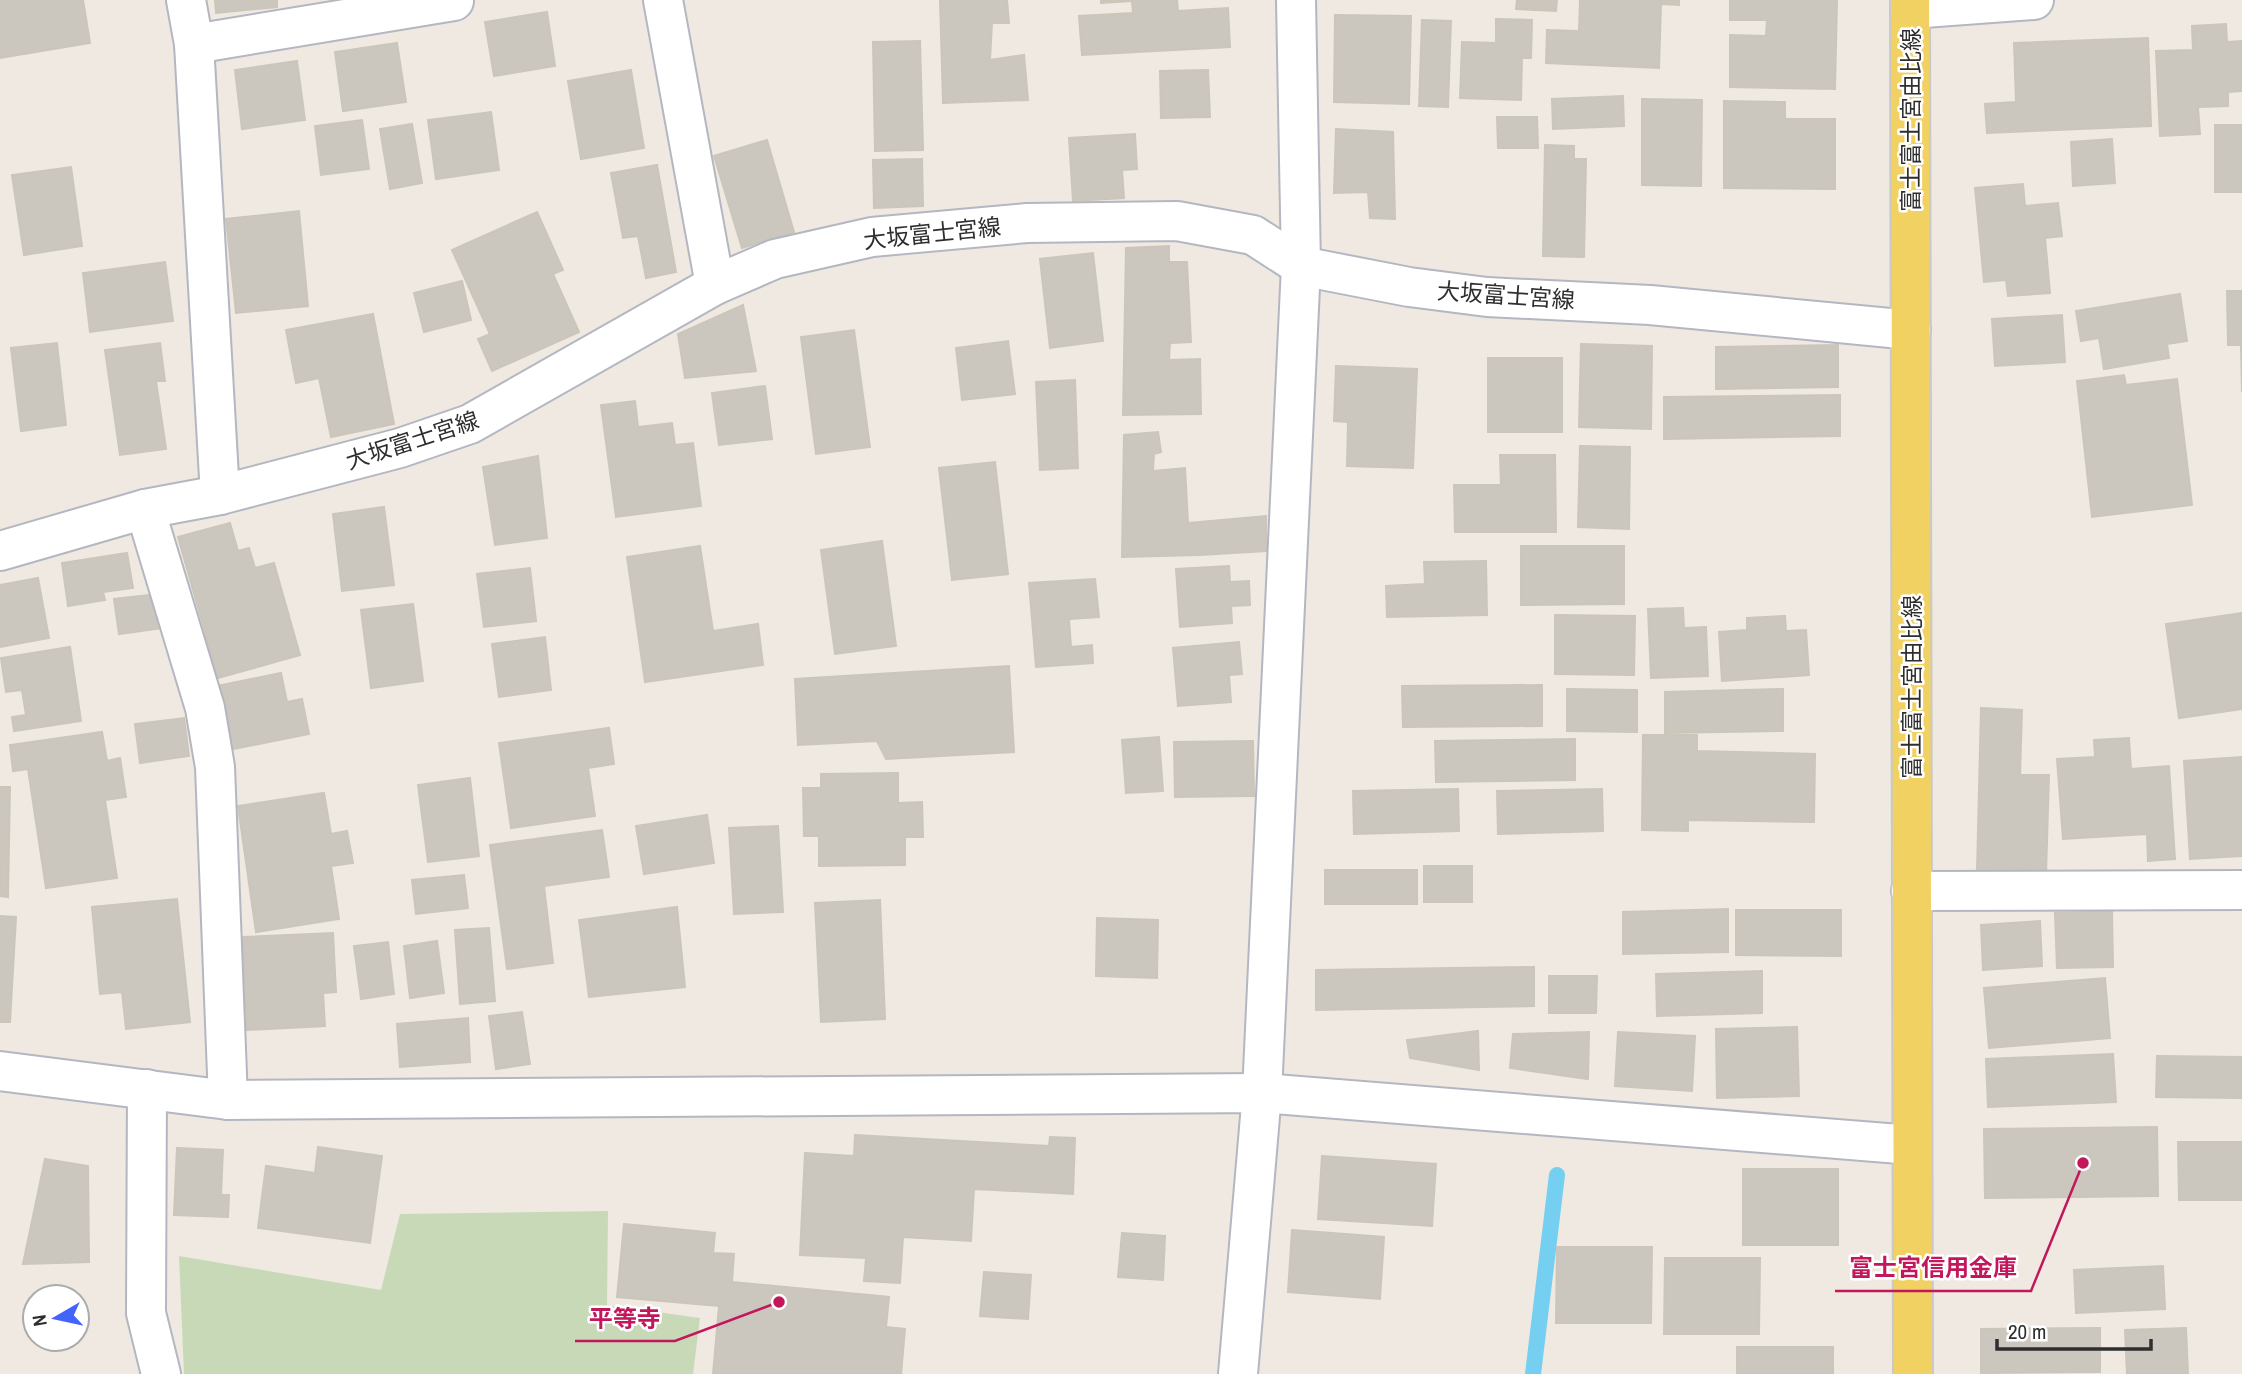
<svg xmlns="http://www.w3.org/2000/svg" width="2242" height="1374" viewBox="0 0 2242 1374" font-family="'Archivo Narrow','Noto Sans JP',sans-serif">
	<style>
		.cemetery { fill: #c8d9b8 }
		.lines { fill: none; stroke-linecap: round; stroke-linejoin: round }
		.stream { stroke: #75cff0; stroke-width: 16 }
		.building { fill: #cbc7bf; stroke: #cbc5ba; stroke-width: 2 }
		.street-casing { stroke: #b4b7c1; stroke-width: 42 }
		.secondary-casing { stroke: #b4b7c1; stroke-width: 42 }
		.primary-casing { stroke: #c9c9c9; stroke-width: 42 }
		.street { stroke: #fff; stroke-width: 38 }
		.secondary { stroke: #fff; stroke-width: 38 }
		.primary { stroke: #f2d163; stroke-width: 38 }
		.labels { text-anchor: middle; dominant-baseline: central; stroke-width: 5; stroke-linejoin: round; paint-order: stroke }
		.street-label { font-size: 23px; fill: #2e2e2e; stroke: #fff }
		.leader { fill: none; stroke: #c2185b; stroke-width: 2.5 }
		.callout-dot { fill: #c2185b; stroke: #fff; stroke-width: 2.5 }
		.callout-label { font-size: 24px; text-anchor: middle; font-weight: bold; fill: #c2185b; stroke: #fff; stroke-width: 5; stroke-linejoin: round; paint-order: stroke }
	</style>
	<rect width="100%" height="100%" fill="#efe9e1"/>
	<path class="cemetery" d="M608,1211L607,1305L700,1318L693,1374H184L179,1256L381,1290L400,1214Z"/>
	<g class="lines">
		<path class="stream" d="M1533,1374L1557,1175"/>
	</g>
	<g class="building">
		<path d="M0,0H83L90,43L0,58Z"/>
		<path d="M215,0H277V7L216,13Z"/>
		<path d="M940,0H1007L1009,23H992L990,60L1024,55L1028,100L943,103Z"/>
		<path d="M1101,0H1177L1178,11L1228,8L1230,47L1082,55L1079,16L1133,13L1132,1L1101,3Z"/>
		<path d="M1517,0H1557L1556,11L1516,9Z"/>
		<path d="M1580,0H1679V5L1661,4L1659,68L1546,63L1547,30L1579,31Z"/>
		<path d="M1730,0H1837L1835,89L1730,87V35L1766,36L1767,20H1730Z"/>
		<path d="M547,12L555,66L494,76L485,22Z"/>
		<path d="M1335,15L1411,16L1409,104L1334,102Z"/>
		<path d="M1496,19L1532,20L1531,58H1522L1521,100L1460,98L1462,42L1496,43Z"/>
		<path d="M1422,20L1451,21L1448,107L1419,106Z"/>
		<path d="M2226,24L2227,42L2242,41V91L2228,92V106L2198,107L2200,134L2160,136L2156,51L2193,50L2192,26Z"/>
		<path d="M2148,38L2151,126L1987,133L1985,104L2016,102L2014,43Z"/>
		<path d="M920,41L923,150L875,151L873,42Z"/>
		<path d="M397,43L406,102L343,111L335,52Z"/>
		<path d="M297,61L305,120L242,129L235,70Z"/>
		<path d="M631,70L644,148L581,159L568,81Z"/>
		<path d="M1208,70L1210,117L1161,118L1160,71Z"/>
		<path d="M1623,96L1624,126L1553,129L1552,99Z"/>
		<path d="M1642,99L1702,100L1701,186L1642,185Z"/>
		<path d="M1724,101L1785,102V119H1835V189L1724,188Z"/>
		<path d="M491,112L499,170L436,179L428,120Z"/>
		<path d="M1497,117H1537L1538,148H1498Z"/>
		<path d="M362,120L369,169L321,175L315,126Z"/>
		<path d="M412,124L422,183L390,189L380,129Z"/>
		<rect x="2215" y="125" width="27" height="67"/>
		<path d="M1336,129L1393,132L1395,219L1370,218L1368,192L1334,193Z"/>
		<path d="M1135,134L1137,169L1122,170L1124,198L1073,201L1069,138Z"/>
		<path d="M2112,139L2115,183L2073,186L2071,142Z"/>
		<path d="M767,140L794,232L742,248L714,156Z"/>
		<path d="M1545,145L1574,146V159H1586L1584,257L1543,256Z"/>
		<path d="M922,159L923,206L874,208L873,160Z"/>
		<path d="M657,165L676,272L646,278L638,236L623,238L611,173Z"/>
		<path d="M71,167L82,246L24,255L12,175Z"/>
		<path d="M2023,184L2025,206L2058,203L2062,236L2045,238L2050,293L2008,296L2006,280L1984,282L1975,188Z"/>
		<path d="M299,211L308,306L236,313L226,219Z"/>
		<path d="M537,212L563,270L553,274L579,332L492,371L478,339L490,334L452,250Z"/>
		<path d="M1169,246V262H1187L1191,342L1170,343L1169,360L1200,359L1201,414L1123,415L1126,248Z"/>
		<path d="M1093,253L1103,341L1050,348L1040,259Z"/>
		<path d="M165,262L173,321L90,332L83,273Z"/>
		<path d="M462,281L471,320L424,332L414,293Z"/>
		<path d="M2227,291H2242V392L2241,345H2228Z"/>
		<path d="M2180,294L2187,341L2167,344L2169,358L2104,369L2099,338L2081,341L2076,311Z"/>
		<path d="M743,305L756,371L685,378L678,334Z"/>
		<path d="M373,314L394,424L331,437L319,378L296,383L286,330Z"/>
		<path d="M2062,315L2065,362L1995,366L1992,319Z"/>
		<path d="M854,330L870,447L816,454L801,337Z"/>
		<path d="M1008,341L1015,394L962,400L956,348Z"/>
		<path d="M57,343L66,425L21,431L11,348Z"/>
		<path d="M160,343L165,381H156L166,449L120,455L105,350Z"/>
		<path d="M1581,344L1652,346L1651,429L1579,427Z"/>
		<path d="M1838,345V387L1716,389V347Z"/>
		<rect x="1488" y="358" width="74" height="74"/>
		<path d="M1336,366L1417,369L1413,468L1347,466L1348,422L1334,421Z"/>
		<path d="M2124,375L2126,385L2177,379L2192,505L2092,517L2077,381Z"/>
		<path d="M1075,380L1078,468L1040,470L1036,382Z"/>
		<path d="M765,386L772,439L719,445L712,393Z"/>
		<path d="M1840,395V436L1664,439V397Z"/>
		<path d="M635,401L638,427L672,423L675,445L693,443L701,506L616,517L601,405Z"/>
		<path d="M1158,432L1161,452L1154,454L1153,471L1185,468L1188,523L1266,516V551L1200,555L1122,557L1124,435Z"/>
		<path d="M1580,446L1630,447L1629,529L1578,527Z"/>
		<path d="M1500,455H1555L1556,532H1455L1454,485H1501Z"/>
		<path d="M538,456L547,538L495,545L483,467Z"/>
		<path d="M995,462L1008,574L952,580L939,468Z"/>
		<path d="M384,507L394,585L342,591L333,514Z"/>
		<path d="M230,523L238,551L249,548L255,568L274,563L300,655L218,678L178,537Z"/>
		<path d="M882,541L896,646L835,654L821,550Z"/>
		<path d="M700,546L713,631L758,624L763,665L645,682L627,557Z"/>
		<path d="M1521,546H1624V604L1521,605Z"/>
		<path d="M127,553L133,588L103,592L105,600L68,606L62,563Z"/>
		<path d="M1486,561L1487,615L1387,617L1386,586L1425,584L1424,562Z"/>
		<path d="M1229,566L1230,582L1249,581L1250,605L1231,606L1232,623L1180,627L1176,569Z"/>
		<path d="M530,568L536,621L484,627L477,574Z"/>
		<path d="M38,578L49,638L0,647V585Z"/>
		<path d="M1095,579L1099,617L1069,619L1071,647L1092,645L1093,663L1036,667L1029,583Z"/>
		<path d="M158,594L163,628L119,634L114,599Z"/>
		<path d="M413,604L423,681L371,688L361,610Z"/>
		<path d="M1683,608L1684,628L1706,627L1708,676L1651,678L1648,609Z"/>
		<path d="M2242,613V709L2179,718L2166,624Z"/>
		<path d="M1555,615L1635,616L1634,675L1555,674Z"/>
		<path d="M1785,616L1786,631L1806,630L1809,675L1722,681L1719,632L1747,630V618Z"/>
		<path d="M545,637L551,690L499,697L492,644Z"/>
		<path d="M1239,642L1242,674L1229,675L1231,702L1178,706L1173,648Z"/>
		<path d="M70,647L81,721L14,731L12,717L26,715L22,690L6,692L1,658Z"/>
		<path d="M1009,666L1014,752L886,759L877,741L798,745L795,679Z"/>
		<path d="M281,673L287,702L302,699L309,734L228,750L217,686Z"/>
		<path d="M1542,685V726L1403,727L1402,686Z"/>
		<path d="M1567,689L1637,690V732L1567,731Z"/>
		<path d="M1783,689V731L1665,733V692Z"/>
		<path d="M1981,708L2022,710L2020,775H2049L2046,874L1977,872Z"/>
		<path d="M184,718L189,756L140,763L135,724Z"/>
		<path d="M609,728L614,764L588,768L595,816L511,828L499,743Z"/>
		<path d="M102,732L107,761L120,758L126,797L105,800L117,878L46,888L28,769L13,771L10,745Z"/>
		<path d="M1643,735H1697V751L1815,754L1814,822L1688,820V831L1642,830Z"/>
		<path d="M1159,737L1163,791L1126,793L1122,740Z"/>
		<path d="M2129,738L2131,769L2169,766L2175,859L2148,861L2147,834L2063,839L2057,759L2095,757L2094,740Z"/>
		<path d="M1575,739V780L1436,782L1435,741Z"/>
		<path d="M1253,741L1254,796L1175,797L1174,742Z"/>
		<path d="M2241,757L2242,856L2190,859L2184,761Z"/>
		<path d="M898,773V803L922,802L923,837H905V865L819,866V836H804L803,788H821V774Z"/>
		<path d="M470,778L479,856L428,862L418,785Z"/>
		<path d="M0,787H10L8,897L0,896Z"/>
		<path d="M1458,789L1459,831L1354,834L1353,791Z"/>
		<path d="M1602,789L1603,831L1498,834L1497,791Z"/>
		<path d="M324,793L331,834L347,831L353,863L331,866L339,919L256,932L238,806Z"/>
		<path d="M707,815L714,863L644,874L636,826Z"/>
		<path d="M778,826L783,912L734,914L729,828Z"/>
		<path d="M602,830L609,877L544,886L553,963L507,969L490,845Z"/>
		<rect x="1424" y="866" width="48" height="36"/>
		<rect x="1325" y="870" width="92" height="34"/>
		<path d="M464,875L468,908L416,914L412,880Z"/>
		<path d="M177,899L190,1022L126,1029L122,992L100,994L92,907Z"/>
		<path d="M880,900L885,1019L821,1022L815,903Z"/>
		<path d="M677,907L685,987L589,997L579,920Z"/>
		<path d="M1728,909V952L1623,954V912Z"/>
		<path d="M1736,910H1841V956L1736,955Z"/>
		<path d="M2112,911L2113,967L2057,968L2055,913Z"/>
		<path d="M0,916L16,917L10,1022H0Z"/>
		<path d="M1097,918L1158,920L1157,978L1096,976Z"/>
		<path d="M2040,921L2042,966L1983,970L1981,925Z"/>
		<path d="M489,928L495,1001L460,1004L455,930Z"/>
		<path d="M333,933L336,992L323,993L325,1026L247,1030L243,937Z"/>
		<path d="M437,941L444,993L410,998L404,946Z"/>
		<path d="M388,942L394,994L361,999L354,946Z"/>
		<path d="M1534,967V1006L1316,1010V970Z"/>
		<path d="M1762,971V1013L1657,1016L1656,974Z"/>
		<path d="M1549,976H1597L1596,1013H1549Z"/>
		<path d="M2105,978L2110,1038L1989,1048L1984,988Z"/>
		<path d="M522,1012L530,1064L496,1069L489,1016Z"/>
		<path d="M468,1018L470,1062L400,1067L397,1024Z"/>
		<path d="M1797,1027L1799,1096L1717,1098L1716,1029Z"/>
		<path d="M1478,1031L1479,1070L1410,1058L1407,1040Z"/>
		<path d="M1589,1032L1588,1079L1510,1068L1513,1034Z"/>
		<path d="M1618,1032L1695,1036L1692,1091L1615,1086Z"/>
		<path d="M2113,1054L2116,1102L1988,1107L1986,1059Z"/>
		<path d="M2157,1056L2242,1057V1098L2156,1097Z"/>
		<path d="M2157,1127L2158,1196L1985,1198L1984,1129Z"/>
		<path d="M855,1135L1049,1146L1050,1137L1075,1138L1073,1194L974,1189L971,1241L903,1237L900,1283L864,1281L866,1258L800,1255L805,1153L854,1156Z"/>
		<path d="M2178,1142H2242V1200H2179Z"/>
		<path d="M318,1147L382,1156L370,1243L258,1228L266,1166L315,1173Z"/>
		<path d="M177,1148L223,1150L221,1195H229L228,1217L174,1215Z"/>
		<path d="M1322,1156L1436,1164L1432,1226L1318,1219Z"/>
		<path d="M45,1159L88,1166L89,1262L23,1264Z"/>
		<rect x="1743" y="1169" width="95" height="76"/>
		<path d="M624,1224L715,1233L713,1253L734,1254L732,1282L889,1297L886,1327L905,1329L901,1374H713L719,1306L617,1297Z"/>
		<path d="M1292,1230L1384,1237L1380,1299L1288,1292Z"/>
		<path d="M1122,1233L1165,1236L1163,1280L1118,1277Z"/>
		<path d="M1557,1247H1652L1651,1323H1556Z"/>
		<path d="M1665,1258H1760L1759,1334H1664Z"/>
		<path d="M2163,1266L2165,1309L2076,1313L2074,1270Z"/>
		<path d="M984,1272L1031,1275L1028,1319L980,1316Z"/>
		<path d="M2100,1328V1372L1981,1373V1329Z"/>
		<path d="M2186,1328L2188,1374H2127L2125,1330Z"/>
		<rect x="1737" y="1347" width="96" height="27"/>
	</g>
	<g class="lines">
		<g class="street-casing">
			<g id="street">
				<path d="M186,0L194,44"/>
				<path d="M663,0L715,285"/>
				<path d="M1910,9L2034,0"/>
				<path d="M220,495L194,44L454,1"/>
				<path d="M145,509L205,708L215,767L228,1100"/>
				<path d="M1911,891L2242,890"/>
				<path d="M147,1089L146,1313L161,1374"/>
				<path d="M1238,1374L1262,1093L1301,266L1296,0"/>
			</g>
		</g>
		<g class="secondary-casing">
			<g id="secondary">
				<path d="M0,551L145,509L220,495L400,448L470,424L715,285L775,259L872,237L1027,223L1177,221L1253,235L1301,266L1409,287L1487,297L1650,305L1911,330"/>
				<path d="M0,1071L228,1100L1262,1093L1912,1145"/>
			</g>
		</g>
		<g class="primary-casing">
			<path id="primary" d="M1910,0L1913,1374"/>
		</g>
		<use href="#street" class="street"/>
		<use href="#secondary" class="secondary"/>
		<use href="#primary" class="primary"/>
	</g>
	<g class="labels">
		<g class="street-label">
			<text transform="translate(1910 120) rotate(-90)">富士富士宮由比線</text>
			<text transform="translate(932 233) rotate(-6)">大坂富士宮線</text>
			<text transform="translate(1506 295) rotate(4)">大坂富士宮線</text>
			<text transform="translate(412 440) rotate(-18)">大坂富士宮線</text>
			<text transform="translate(1911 687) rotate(-90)">富士富士宮由比線</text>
		</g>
	</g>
	<path class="leader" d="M2083 1163L2031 1291H1835M779 1302L675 1341H575"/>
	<g class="callout-dot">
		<circle cx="2083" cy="1163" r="7"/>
		<circle cx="779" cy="1302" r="7"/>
	</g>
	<g class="callout-label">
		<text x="1933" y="1276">富士宮信用金庫</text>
		<text x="625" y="1327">平等寺</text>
	</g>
	<g transform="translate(56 1318) rotate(261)"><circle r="33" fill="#ffffff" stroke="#ababab" stroke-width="2"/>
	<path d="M0-5L12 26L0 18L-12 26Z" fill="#4264fb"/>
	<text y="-10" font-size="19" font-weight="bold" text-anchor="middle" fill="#2e2e2e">N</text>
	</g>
	<path d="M1997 1339v10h154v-10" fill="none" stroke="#2e2e2e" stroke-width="3.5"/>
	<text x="2008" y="1339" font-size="21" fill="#2e2e2e" stroke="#ffffff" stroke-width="5" paint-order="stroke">20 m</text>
</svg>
